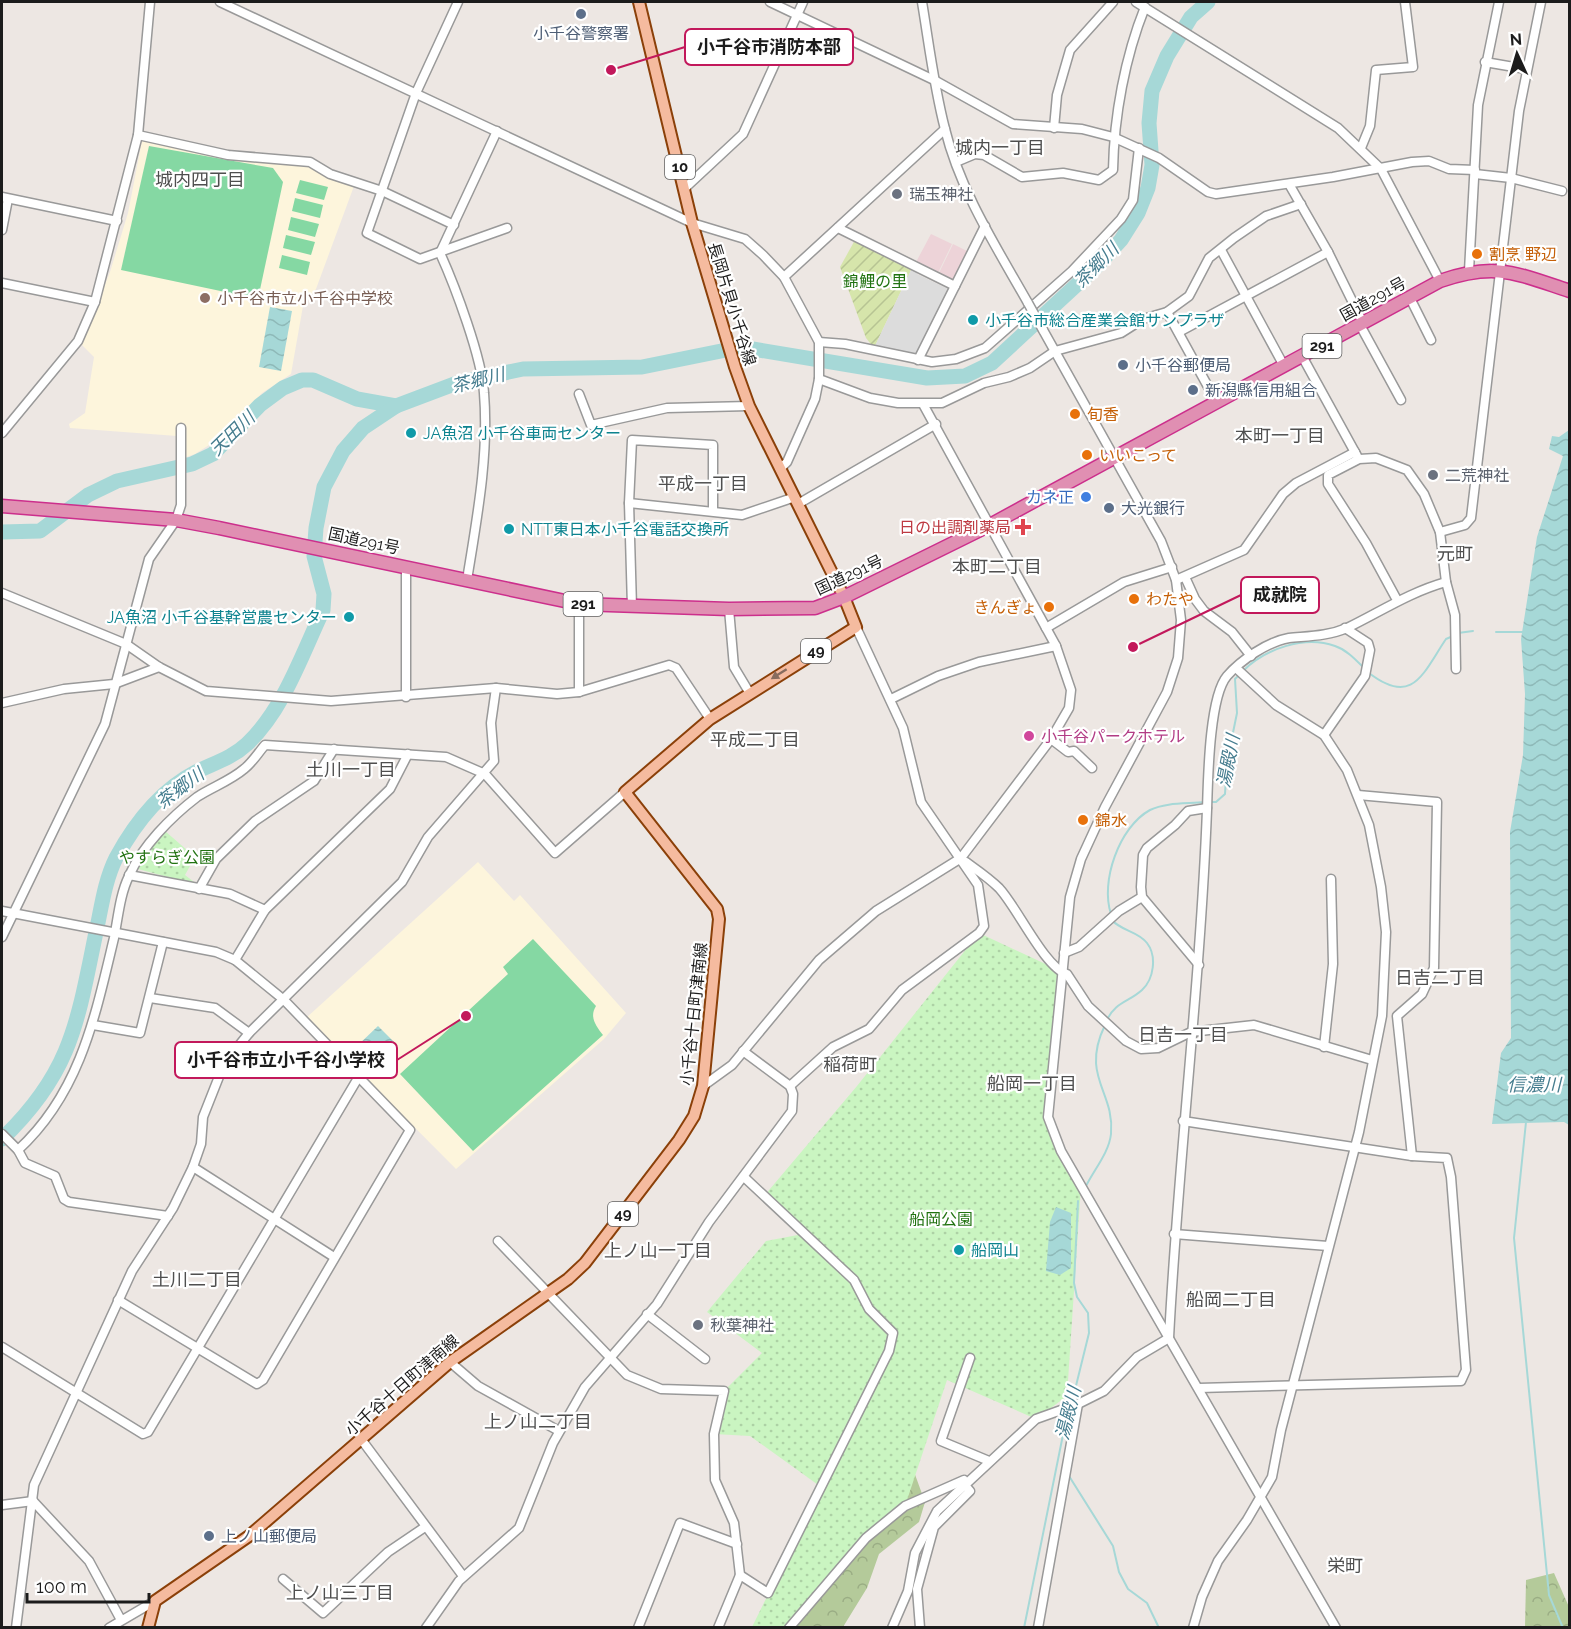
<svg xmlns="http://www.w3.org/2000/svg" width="1571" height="1629" viewBox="0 0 1571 1629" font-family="Raleway,'Noto Sans JP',sans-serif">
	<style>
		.commercial { fill: #edd3d8 }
		.education { fill: #fdf5dc }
		.forest { fill: url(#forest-crowns) }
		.park { fill: url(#park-dots) }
		.garden { fill: url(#garden-furrows) }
		.pitch { fill: #85d8a3 }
		.parking { fill: #dcdcdc }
		.water { fill: url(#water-waves) }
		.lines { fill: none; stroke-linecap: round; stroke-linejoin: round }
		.stream { stroke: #a6d8d7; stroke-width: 2 }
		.river { stroke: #a6d8d7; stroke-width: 15 }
		.minor-casing { stroke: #999; stroke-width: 11 }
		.major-casing { stroke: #8b4009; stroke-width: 14 }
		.highway-casing { stroke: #cc2f8c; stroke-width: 15 }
		.minor { stroke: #fff; stroke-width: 8 }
		.major { stroke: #f5bb9f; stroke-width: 10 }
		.highway { stroke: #e08fb2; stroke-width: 12 }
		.minor-bridge-casing { stroke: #999; stroke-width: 11; stroke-linecap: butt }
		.minor-bridge { stroke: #fff; stroke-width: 8 }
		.oneway { fill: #886c5e }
		.service-dot { fill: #5c6f8a; stroke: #fff; stroke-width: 2 }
		.worship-dot { fill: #6b7280; stroke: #fff; stroke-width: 2 }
		.food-dot { fill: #e8710a; stroke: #fff; stroke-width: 2 }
		.education-dot { fill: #8d6e63; stroke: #fff; stroke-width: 2 }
		.culture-dot { fill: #0f9aa8; stroke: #fff; stroke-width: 2 }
		.shop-dot { fill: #3f7fe0; stroke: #fff; stroke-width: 2 }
		.health-dot { fill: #e0444e; stroke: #fff; stroke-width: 2 }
		.hotel-dot { fill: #d1479c; stroke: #fff; stroke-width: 2 }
		.labels { text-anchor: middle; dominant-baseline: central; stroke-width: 4.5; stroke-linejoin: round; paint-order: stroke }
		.shield { fill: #fff; stroke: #606060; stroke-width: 1.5 }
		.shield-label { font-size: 15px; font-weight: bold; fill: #1c1c1c }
		.service-label { font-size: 16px; fill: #4e5e75; stroke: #fff; text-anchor: start }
		.worship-label { font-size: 16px; fill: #5b616d; stroke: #fff; text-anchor: start }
		.food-label { font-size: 16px; fill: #c56008; stroke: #fff; text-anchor: start }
		.park-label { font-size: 16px; fill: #227312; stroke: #fff }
		.education-label { font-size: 16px; fill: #785e54; stroke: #fff; text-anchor: start }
		.street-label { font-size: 16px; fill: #1c1c1c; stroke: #fff }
		.culture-label { font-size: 16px; fill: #0d838f; stroke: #fff; text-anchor: start }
		.shop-label { font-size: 16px; fill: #366cbe; stroke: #fff; text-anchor: end }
		.health-label { font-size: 16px; fill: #be3a42; stroke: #fff; text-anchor: end }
		.hotel-label { font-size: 16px; fill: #b23c85; stroke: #fff; text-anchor: start }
		.neighbourhood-label { font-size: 18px; fill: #4f4f4f; stroke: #fff }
		.water-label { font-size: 18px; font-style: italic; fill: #467d8f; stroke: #fff }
		.leader { fill: none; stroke: #c2185b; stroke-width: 2 }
		.callout-dot { fill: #c2185b; stroke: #fff; stroke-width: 2 }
		.callout { fill: #fff; stroke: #c2185b; stroke-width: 2 }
		.callout-label { font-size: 18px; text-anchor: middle; font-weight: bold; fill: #1c1c1c }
	</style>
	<defs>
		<pattern id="forest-crowns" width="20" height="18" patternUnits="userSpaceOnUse" patternTransform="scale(1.5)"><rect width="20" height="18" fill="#b4ca9a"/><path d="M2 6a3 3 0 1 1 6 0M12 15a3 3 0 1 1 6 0" fill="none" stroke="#9aad84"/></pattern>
		<pattern id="park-dots" width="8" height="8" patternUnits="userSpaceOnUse" patternTransform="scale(1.5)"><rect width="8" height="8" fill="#caf5c1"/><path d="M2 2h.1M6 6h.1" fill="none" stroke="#add1a5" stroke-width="1.8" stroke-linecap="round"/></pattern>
		<pattern id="garden-furrows" width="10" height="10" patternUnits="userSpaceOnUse" patternTransform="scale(1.5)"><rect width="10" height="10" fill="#d6e5ab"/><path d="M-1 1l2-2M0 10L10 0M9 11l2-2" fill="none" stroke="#b7c493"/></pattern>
		<pattern id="water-waves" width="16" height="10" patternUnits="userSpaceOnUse" patternTransform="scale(1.5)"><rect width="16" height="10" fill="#a6d8d7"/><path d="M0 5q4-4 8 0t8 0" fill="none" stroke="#8eb9b8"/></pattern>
	</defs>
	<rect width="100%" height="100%" fill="#ede7e3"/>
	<g class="commercial">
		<path d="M931,234L952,244L937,275L915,264Z"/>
		<path d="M953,244L969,252L953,283L938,275Z"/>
	</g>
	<g class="education">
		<path d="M142,141L307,165L336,181L354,186L316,289L303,306L291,374L262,393L223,436L195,454L178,460L177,436L70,428L69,424L85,413L94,357L81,344L110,272L128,213Z"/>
		<path d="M478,862L514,901L520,895L626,1013L604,1039L456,1169L306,1018Z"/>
	</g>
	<g class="forest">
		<path d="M913,1469L925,1502L919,1522L879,1554L867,1588L843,1627L762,1628Z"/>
		<path d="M1554,1573L1569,1607V1627H1525L1526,1580Z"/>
	</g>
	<g class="park">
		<path d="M165,831L195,857L185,875L198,885L138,869L154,843Z"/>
		<path d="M979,933L1067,974L1048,1117L1081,1186L1067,1396L1036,1419L947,1380L905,1506L866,1538L788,1627H752L821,1487L750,1436L714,1434L724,1391L762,1353L707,1312L766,1241L803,1234L764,1196L857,1086Z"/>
	</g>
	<path class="garden" d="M855,240L912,268L874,348L866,338L840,267Z"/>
	<g class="pitch">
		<path d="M149,146L273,168L283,182L258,299L121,270Z"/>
		<path d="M300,180L328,187L324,200L296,193Z"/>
		<path d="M295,198L323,205L320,218L292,211Z"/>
		<path d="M291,217L319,224L315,237L288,230Z"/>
		<path d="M286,235L315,242L311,255L283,248Z"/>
		<path d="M282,255L310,262L307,275L279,268Z"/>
		<path d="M533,939L596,1006C589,1017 596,1026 603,1035L473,1151L400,1074L508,974L503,967Z"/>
	</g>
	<path class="parking" d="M912,268L917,270V274L948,289L916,355L874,348Z"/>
	<g class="water">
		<path d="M270,307L292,311L281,371L259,367Z"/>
		<path d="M1569,430V1125L1564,1122L1492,1124L1501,1053L1511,1038L1510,832L1523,755L1525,694L1521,639L1537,537L1563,456L1549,449L1552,436L1559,437Z"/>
		<path d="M378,1026L394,1042L371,1064L355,1048Z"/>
		<path d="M1056,1207L1071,1213V1268L1060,1275L1046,1271L1050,1222Z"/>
	</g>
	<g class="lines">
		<g class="stream">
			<path d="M1496,632H1523"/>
			<path d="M1458,633L1473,631"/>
			<path d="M1243,671C1265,649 1304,635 1335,646C1347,650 1356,660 1365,669"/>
			<path d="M1369,673C1413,707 1423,673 1446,639L1453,636"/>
			<path d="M1211,802H1216L1225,794L1227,762L1237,713L1235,679L1239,675"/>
			<path d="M1111,914C1100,882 1119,827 1150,810C1166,802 1188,804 1205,802"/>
			<path d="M1107,1020C1115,1002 1129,1002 1142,990C1154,979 1157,956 1147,943C1138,931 1121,931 1112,920"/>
			<path d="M1526,1122L1514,1238L1549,1595L1563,1628"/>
			<path d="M1085,1188C1093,1171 1109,1153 1111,1134C1115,1091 1080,1077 1105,1025"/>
			<path d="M1072,1402L1089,1333L1088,1313L1077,1297L1074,1283L1078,1201"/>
			<path d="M1069,1476L1113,1546L1119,1572L1128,1589L1147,1603L1159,1628"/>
			<path d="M1024,1628L1068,1410"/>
		</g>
		<g class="river">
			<path d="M2,532L40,531L88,495L117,481L192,464L213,454L260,405L283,388L302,380H313L357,399L396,406"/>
			<path d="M2,1139C70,1074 77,1025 95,937C101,911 104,882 116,858C134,825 161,790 196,772C214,763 232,758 247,744C284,709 302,654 323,610L324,594L314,556L316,528L324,487L343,451L363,428L396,406L457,383L523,369L642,367L741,347L927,378L965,376L992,363L1097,266L1121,240L1138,213L1148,188L1152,165L1149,123L1152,91L1167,56L1191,17L1208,2"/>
		</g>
		<g class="minor-casing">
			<g id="minor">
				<path d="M220,2L692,223L745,239L763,255L784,277L819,342V379L815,399L787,462L780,469"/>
				<path d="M458,2L416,93L367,233L420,259L507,228"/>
				<path d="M770,2L936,81L1013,124L1082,129L1113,137L1159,158L1208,192L1216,194L1333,177L1412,162L1429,161L1449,169L1475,170"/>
				<path d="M922,2C929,44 934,87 945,129C960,191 997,248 1028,303"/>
				<path d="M1136,2L1338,128L1381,169L1440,281"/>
				<path d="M1485,62L1526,69"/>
				<path d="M1054,128L1057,95L1070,50L1113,2"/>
				<path d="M138,135L228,155L310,162L330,174L382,191L454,225"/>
				<path d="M1361,148L1370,126L1376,70L1413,67L1405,2"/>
				<path d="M956,162L975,154L984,155L1022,177L1063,173L1099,180L1113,170C1114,116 1125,57 1145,7"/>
				<path d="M1475,174L1511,178L1562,191"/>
				<path d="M1289,184L1328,252L1363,323"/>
				<path d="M685,188L743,134L803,2"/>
				<path d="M2,197L117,221"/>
				<path d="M838,228L955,286"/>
				<path d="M2,230L8,199"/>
				<path d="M1221,250L1284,366"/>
				<path d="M1469,271L1478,105L1499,2"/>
				<path d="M784,277L945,129"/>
				<path d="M2,283L95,302"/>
				<path d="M1410,298L1431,340"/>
				<path d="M1167,312L1217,403"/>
				<path d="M1360,325L1401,400"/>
				<path d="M1043,330L1161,541L1176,580L1181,620L1178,658L1167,692L1105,807L1081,859L1070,897L1048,1117L1061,1151L1336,1628"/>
				<path d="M1179,332L1328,252"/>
				<path d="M819,342L845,344L932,362L956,359L985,348L1072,271L1121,219L1133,200L1139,148"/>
				<path d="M1302,356L1357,456"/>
				<path d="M918,360L985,226"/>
				<path d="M819,379L870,398L898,403H942L984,383L1009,377L1030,368L1055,351L1121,333L1143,319L1167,312L1189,296L1209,258L1234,238L1266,216L1301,204"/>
				<path d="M579,394L591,425L667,408L749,406"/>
				<path d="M2,433L78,341L95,302L138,135L150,2"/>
				<path d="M629,503L742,515L795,497"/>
				<path d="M798,504L936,424"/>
				<path d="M1440,532L1465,525L1471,518L1519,111L1541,2"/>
				<path d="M406,567V697"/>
				<path d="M1185,577L1195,599L1204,611L1232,632L1251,656"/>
				<path d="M467,580C477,518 489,455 484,393C482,358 455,286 440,253L497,131"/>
				<path d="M1176,580L1244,550L1283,494L1296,483L1355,452"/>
				<path d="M1446,582L1455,615L1456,669"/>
				<path d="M2,593L126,644L159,667L206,691L331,701L496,688L557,694L579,692L669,665L676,668L710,719"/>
				<path d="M632,607L629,503L632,440L713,445V510"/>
				<path d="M729,609L734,667L749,692"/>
				<path d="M1046,628L1124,582L1172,567"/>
				<path d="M579,692V604"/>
				<path d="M891,699L938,676L979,662L1056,646"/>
				<path d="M2,703L64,689L114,684L159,667"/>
				<path d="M1324,735L1365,676L1370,650L1368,643L1345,628"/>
				<path d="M1051,739L1068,752L1074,751L1092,768"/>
				<path d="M1358,795L1437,802L1434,968L1422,994L1397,1016L1412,1156"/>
				<path d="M966,862C977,870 989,878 999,888C1017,907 1045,968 1067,974L1088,1006L1126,1041L1141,1049L1158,1048L1191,1032L1254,1025L1372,1060"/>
				<path d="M129,875L230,894L265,910"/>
				<path d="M199,889L216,859L255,821L314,781L334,749"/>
				<path d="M2,911L216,952L235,960L284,1000L410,1130L263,1380L257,1384L118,1300"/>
				<path d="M2,937L105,724L149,559L176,520L181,505V428"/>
				<path d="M1064,953L1079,947L1119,911L1142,897"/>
				<path d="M235,960L265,910L390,789L408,754"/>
				<path d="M1199,965L1142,897L1141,887L1143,855L1147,848L1175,825L1188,811L1207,808"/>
				<path d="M150,998L215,1008L249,1033"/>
				<path d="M93,1025L140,1033L163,942"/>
				<path d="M1324,1047L1333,964L1331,879"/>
				<path d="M703,1086L732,1065L819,960L876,911L961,858L1051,739L1069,708L1071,690L1056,646L923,404"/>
				<path d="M790,1086L833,1047L869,1029L902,990L979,933L984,926L978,885L921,802L903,728L856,627"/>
				<path d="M1183,1121L1412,1156L1447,1158L1451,1177L1466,1370L1461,1381L1199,1388"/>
				<path d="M2,1134L18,1150L25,1163L55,1176L64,1199L69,1202L168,1216"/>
				<path d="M18,1150C80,1093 95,1017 114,938C118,918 120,894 129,876C142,846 171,817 197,797C212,787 230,781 244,769C252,763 258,753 265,745L446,757L485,774L555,853L625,792"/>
				<path d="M193,1167L334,1257"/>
				<path d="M1174,1234L1328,1246"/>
				<path d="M498,1241L627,1375L661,1389L724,1391L714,1434L715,1480L734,1523L740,1575L718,1628"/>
				<path d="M647,1314L705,1359"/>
				<path d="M2,1347L143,1434L148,1432L358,1078"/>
				<path d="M970,1358L941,1441L989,1461"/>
				<path d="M450,1362L478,1386L559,1431"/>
				<path d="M361,1439L463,1576"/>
				<path d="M33,1501L89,1561L121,1620"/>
				<path d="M2,1505L33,1501"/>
				<path d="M740,1575L768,1593L889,1351L893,1333L869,1309L854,1280L744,1177"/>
				<path d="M283,1579L323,1613L388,1552L425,1527"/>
				<path d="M16,1628L34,1485L132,1271L173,1208L193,1167L201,1144L203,1117L224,1064L249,1033L402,882L428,837L494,761L491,723L496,688"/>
				<path d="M109,1628L155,1601"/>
				<path d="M426,1628L459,1581L519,1528L553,1443L585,1387L657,1304L709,1222L792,1111L793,1094L790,1086L743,1051"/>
				<path d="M638,1628L680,1523L737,1544"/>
				<path d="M789,1628L866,1538L905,1506L964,1480"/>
				<path d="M892,1628L908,1591L915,1553L937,1511L1036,1419L1078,1404L1104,1391L1137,1357L1169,1338C1178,1162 1200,987 1207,810C1208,781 1209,697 1227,676C1241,660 1267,642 1289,638C1309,636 1328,636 1347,628C1380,612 1410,592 1446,582L1440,532L1424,494L1407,470L1376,458L1359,459L1328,475V484L1366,543L1397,600"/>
				<path d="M920,1628L917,1589L934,1527L970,1491L964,1484"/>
				<path d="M1038,1628L1078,1404"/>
				<path d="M1193,1628L1202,1597L1218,1561L1247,1520L1272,1477L1281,1430L1359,1132L1382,1016L1386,932L1381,887L1369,825L1347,770L1324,735L1276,705L1236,668"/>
			</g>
		</g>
		<g class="major-casing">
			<path id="major" d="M148,1628L155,1601L249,1536L450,1362L568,1279L585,1263L679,1140L694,1116L703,1086L719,919L717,909L625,792L710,719L856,627L844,597L749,406L735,367L692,223L639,2"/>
		</g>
		<g class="highway-casing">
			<path id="highway" d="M2,506L176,520L219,528L579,604L729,609L815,608L844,597L990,525L1440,281C1496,262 1515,273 1570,291"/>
		</g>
		<use href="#minor" class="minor"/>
		<use href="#major" class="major"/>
		<use href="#highway" class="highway"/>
		<g class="minor-bridge-casing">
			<path id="minor-bridge" d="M1028,303L1043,330"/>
		</g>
		<use href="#minor-bridge" class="minor-bridge"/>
	</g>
	<defs><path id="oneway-solid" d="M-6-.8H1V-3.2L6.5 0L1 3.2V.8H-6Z" transform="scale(1.5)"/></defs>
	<use class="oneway" href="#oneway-solid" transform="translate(779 674) rotate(148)"/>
	<g class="service-dot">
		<circle cx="581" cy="14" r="6"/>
		<circle cx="1123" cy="365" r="6"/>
		<circle cx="1193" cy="390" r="6"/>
		<circle cx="1109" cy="508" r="6"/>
		<circle cx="209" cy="1536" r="6"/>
	</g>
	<g class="worship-dot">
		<circle cx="897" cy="194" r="6"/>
		<circle cx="1433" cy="475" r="6"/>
		<circle cx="698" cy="1325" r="6"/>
	</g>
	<g class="food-dot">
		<circle cx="1477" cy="254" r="6"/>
		<circle cx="1075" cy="414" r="6"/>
		<circle cx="1087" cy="455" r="6"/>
		<circle cx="1134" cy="599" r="6"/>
		<circle cx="1049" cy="607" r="6"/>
		<circle cx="1083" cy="820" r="6"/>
	</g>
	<circle class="education-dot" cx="205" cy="298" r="6"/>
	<g class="culture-dot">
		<circle cx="973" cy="320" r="6"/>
		<circle cx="411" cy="433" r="6"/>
		<circle cx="509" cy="529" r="6"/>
		<circle cx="349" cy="617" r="6"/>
		<circle cx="959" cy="1250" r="6"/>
	</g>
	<circle class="shop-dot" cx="1086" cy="497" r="6"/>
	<path class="health-dot" d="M1020 518h6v6h6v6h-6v6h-6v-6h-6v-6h6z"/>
	<circle class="hotel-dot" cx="1029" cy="736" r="6"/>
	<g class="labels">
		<g class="shield">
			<rect x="665" y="155" width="30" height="24" rx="4.5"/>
			<rect x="1302.5" y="334" width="39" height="24" rx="4.5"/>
			<rect x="563.5" y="592" width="39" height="24" rx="4.5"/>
			<rect x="801" y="639" width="30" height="24" rx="4.5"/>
			<rect x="608" y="1202" width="30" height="24" rx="4.5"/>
		</g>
		<g class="shield-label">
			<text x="680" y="167">10</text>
			<text x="1322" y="346">291</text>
			<text x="583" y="604">291</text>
			<text x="816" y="651">49</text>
			<text x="623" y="1214">49</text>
		</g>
		<g class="service-label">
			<text x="581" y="33" text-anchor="middle">小千谷警察署</text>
			<text x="1135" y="365">小千谷郵便局</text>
			<text x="1205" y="390">新潟縣信用組合</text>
			<text x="1121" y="508">大光銀行</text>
			<text x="221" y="1536">上ノ山郵便局</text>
		</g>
		<g class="worship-label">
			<text x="909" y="194">瑞玉神社</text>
			<text x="1445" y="475">二荒神社</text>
			<text x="710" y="1325">秋葉神社</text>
		</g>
		<g class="food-label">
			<text x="1489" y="254">割烹 野辺</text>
			<text x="1087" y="414">旬香</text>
			<text x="1099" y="455">いいこって</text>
			<text x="1146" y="599">わたや</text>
			<text x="1037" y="607" text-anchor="end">きんぎょ</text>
			<text x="1095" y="820">錦水</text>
		</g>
		<g class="park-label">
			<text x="875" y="281">錦鯉の里</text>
			<text x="167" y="857">やすらぎ公園</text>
			<text x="941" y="1219">船岡公園</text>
		</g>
		<g class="education-label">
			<text x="217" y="298">小千谷市立小千谷中学校</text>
		</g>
		<g class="street-label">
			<text transform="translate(1373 299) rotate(-29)">国道291号</text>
			<text transform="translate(732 304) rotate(73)">長岡片貝小千谷線</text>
			<text transform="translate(364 541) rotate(12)">国道291号</text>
			<text transform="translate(849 575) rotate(-25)">国道291号</text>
			<text transform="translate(694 1014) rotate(-84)">小千谷十日町津南線</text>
			<text transform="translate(402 1385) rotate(-41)">小千谷十日町津南線</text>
		</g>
		<g class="culture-label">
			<text x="985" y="320">小千谷市総合産業会館サンプラザ</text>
			<text x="423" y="433">JA魚沼 小千谷車両センター</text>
			<text x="521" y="529">NTT東日本小千谷電話交換所</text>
			<text x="337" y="617" text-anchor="end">JA魚沼 小千谷基幹営農センター</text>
			<text x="971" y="1250">船岡山</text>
		</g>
		<g class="shop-label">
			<text x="1074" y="497">カネ正</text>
		</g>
		<g class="health-label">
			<text x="1011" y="527">日の出調剤薬局</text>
		</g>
		<g class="hotel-label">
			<text x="1041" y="736">小千谷パークホテル</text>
		</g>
		<g class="neighbourhood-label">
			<text x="1000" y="147">城内一丁目</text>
			<text x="200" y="179">城内四丁目</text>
			<text x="1280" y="435">本町一丁目</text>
			<text x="703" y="483">平成一丁目</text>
			<text x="1455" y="553">元町</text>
			<text x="997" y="566">本町二丁目</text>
			<text x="755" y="739">平成二丁目</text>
			<text x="351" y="769">土川一丁目</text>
			<text x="1440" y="977">日吉二丁目</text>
			<text x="1183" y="1034">日吉一丁目</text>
			<text x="850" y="1064">稲荷町</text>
			<text x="1032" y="1083">船岡一丁目</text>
			<text x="658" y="1250">上ノ山一丁目</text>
			<text x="197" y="1279">土川二丁目</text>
			<text x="1231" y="1299">船岡二丁目</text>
			<text x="538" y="1421">上ノ山二丁目</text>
			<text x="1345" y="1565">栄町</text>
			<text x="340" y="1592">上ノ山三丁目</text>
		</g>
		<g class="water-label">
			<text transform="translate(1096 265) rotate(-45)">茶郷川</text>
			<text transform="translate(478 380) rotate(-14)">茶郷川</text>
			<text transform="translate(232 433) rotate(-44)">天田川</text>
			<text transform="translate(1228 761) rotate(-79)">湯殿川</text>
			<text transform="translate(180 788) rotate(-37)">茶郷川</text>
			<text x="1534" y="1084">信濃川</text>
			<text transform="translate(1068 1413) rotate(-76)">湯殿川</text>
		</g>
	</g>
	<path class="leader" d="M611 70L685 47M1133 647L1241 595M466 1016L397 1060"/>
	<g class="callout-dot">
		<circle cx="611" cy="70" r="6"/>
		<circle cx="1133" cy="647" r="6"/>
		<circle cx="466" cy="1016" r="6"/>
	</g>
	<g class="callout">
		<rect x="685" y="29" width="168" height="36" rx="6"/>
		<rect x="1241" y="577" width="78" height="36" rx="6"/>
		<rect x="175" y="1042" width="222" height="36" rx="6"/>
	</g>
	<g class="callout-label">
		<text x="769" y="53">小千谷市消防本部</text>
		<text x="1280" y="601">成就院</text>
		<text x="286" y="1066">小千谷市立小千谷小学校</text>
	</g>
	<rect width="1571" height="1629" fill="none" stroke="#1c1c1c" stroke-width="6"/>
	<g transform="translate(1517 54) rotate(356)" stroke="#ffffff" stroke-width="4.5" paint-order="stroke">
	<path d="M0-4.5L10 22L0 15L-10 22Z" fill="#1c1c1c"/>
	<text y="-9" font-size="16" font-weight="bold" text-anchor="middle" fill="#1c1c1c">N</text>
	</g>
	<path d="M27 1593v9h122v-9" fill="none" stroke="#1c1c1c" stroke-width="3"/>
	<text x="36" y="1593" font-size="18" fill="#1c1c1c" stroke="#ffffff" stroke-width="4.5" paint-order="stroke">100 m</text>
</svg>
